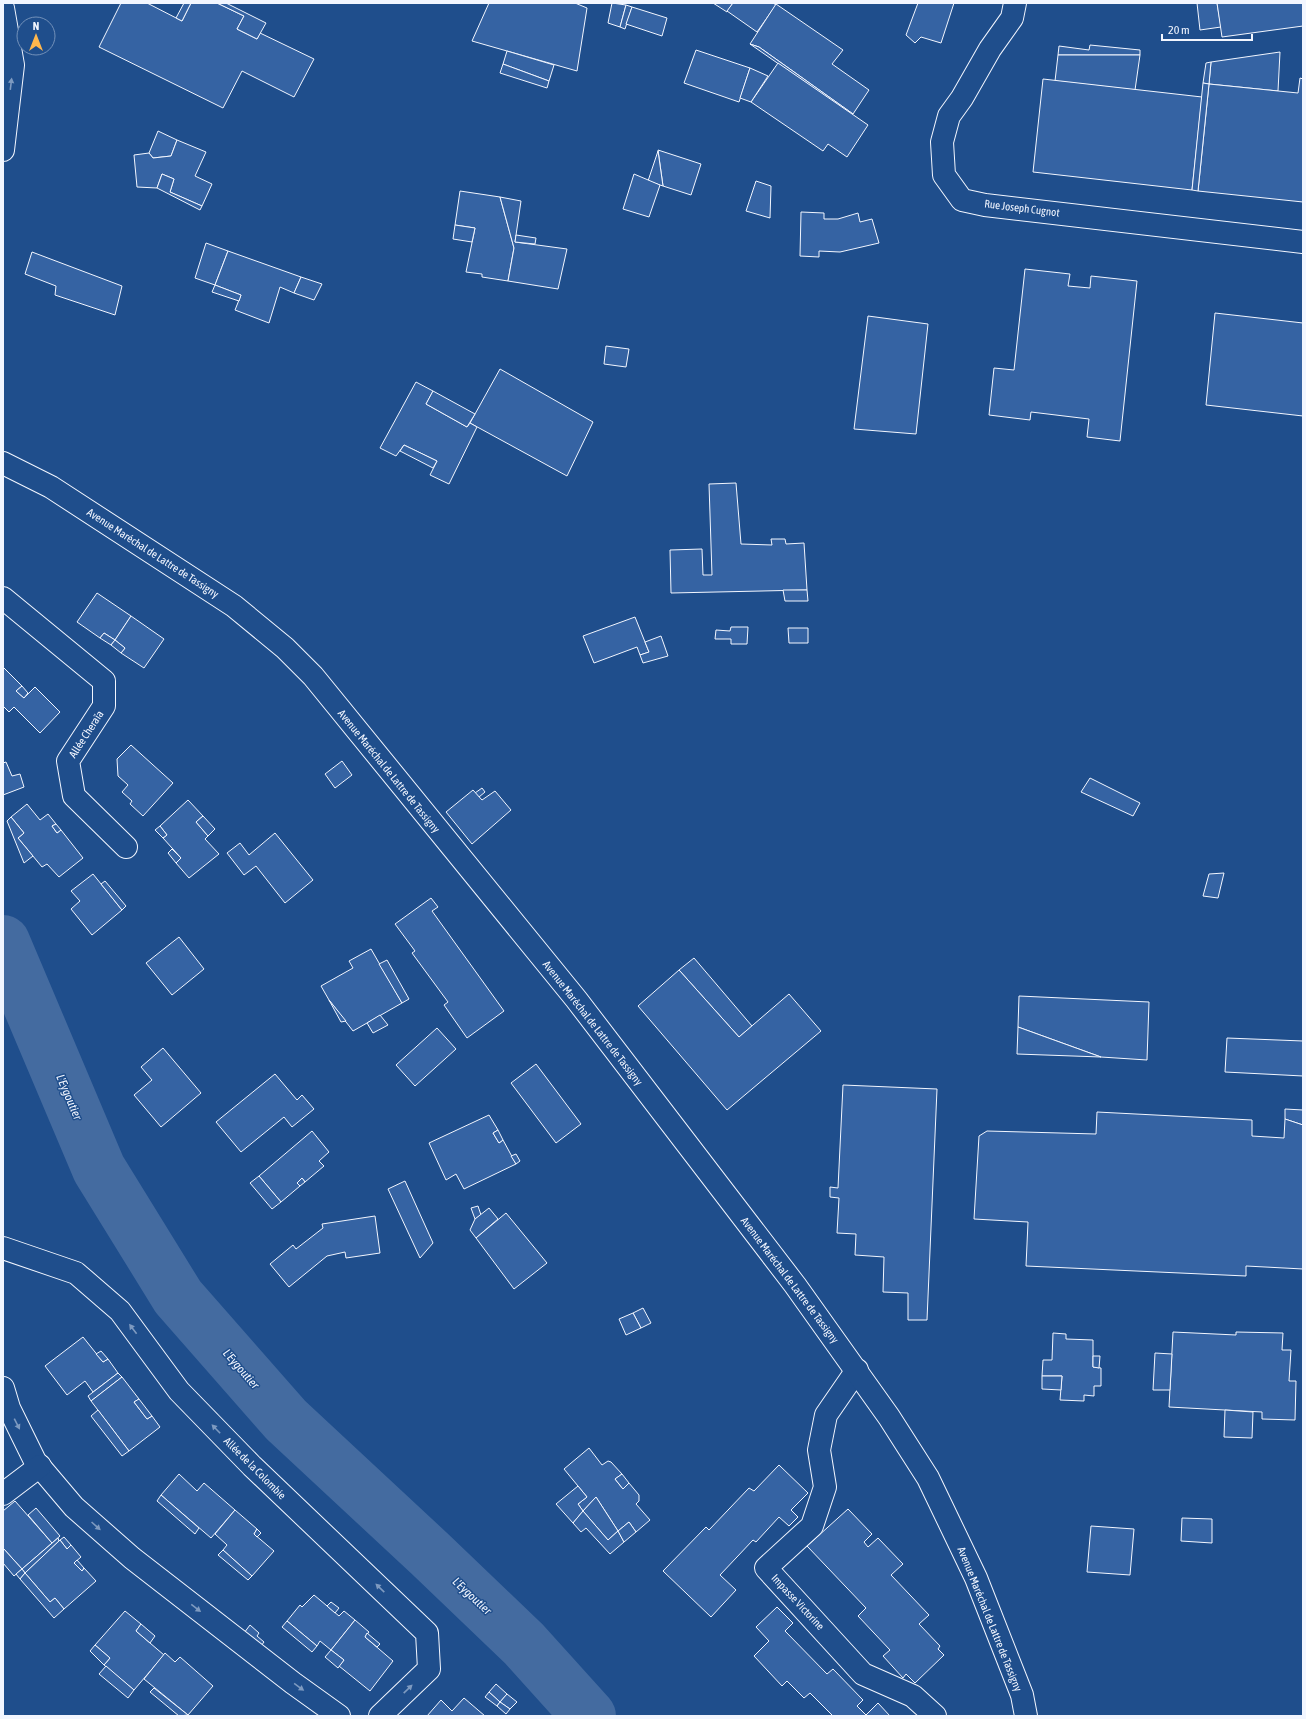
<svg xmlns="http://www.w3.org/2000/svg" width="1306" height="1719" viewBox="0 0 1306 1719" font-family="'Asap Condensed',sans-serif">
	<style>
		.lines { fill: none; stroke-linecap: round; stroke-linejoin: round }
		.river { stroke: #446ba0; stroke-width: 54 }
		.building { fill: #3563a3; stroke: #f2f6ff }
		.street-casing { stroke: #f2f6ff; stroke-width: 24 }
		.primary-casing { stroke: #f2f6ff; stroke-width: 24 }
		.street { stroke: #1f4e8c; stroke-width: 22 }
		.primary { stroke: #1f4e8c; stroke-width: 22 }
		.oneway { fill: #7e9ac0 }
		.labels { text-anchor: middle; dominant-baseline: central; stroke-width: 3; stroke-linejoin: round; paint-order: stroke }
		.street-label { font-size: 11px; fill: #f2f6ff; stroke: #1f4e8c }
		.water-label { font-size: 12px; font-style: italic; fill: #f2f6ff; stroke: #1f4e8c }
	</style>
	<rect width="100%" height="100%" fill="#1f4e8c"/>
	<g class="lines">
		<path class="river" d="M3,942L99,1169L178,1297L286,1420L430,1554L524,1644L589,1716"/>
	</g>
	<g class="building">
		<path d="M121,3H147L182,21L191,3H217L244,16L237,29L257,39L260,33L314,59L294,97L242,71L223,108L99,47Z"/>
		<path d="M184,3H191L182,21L176,18Z"/>
		<path d="M217,3H226L266,23L257,39L237,29L244,16Z"/>
		<path d="M489,3H575L587,8L577,71L472,41Z"/>
		<path d="M612,3L626,5L620,27L608,23Z"/>
		<path d="M713,3H733L727,12Z"/>
		<path d="M733,3H773L776,5L757,32L727,11Z"/>
		<path d="M918,3H954L941,43L921,37L915,43L906,35Z"/>
		<path d="M1197,3H1217L1221,27L1200,30Z"/>
		<path d="M1217,3H1303V26L1222,37Z"/>
		<path d="M776,4L843,50L832,64L869,90L853,114L759,47L750,44Z"/>
		<path d="M626,5L632,7L625,29L620,27Z"/>
		<path d="M632,7L667,18L662,36L626,24Z"/>
		<path d="M750,44L759,47L853,114L852,115Z"/>
		<path d="M1090,45L1140,50V55H1058L1059,46L1089,50Z"/>
		<path d="M696,50L750,68L739,102L684,83Z"/>
		<path d="M507,51L554,65L549,81L503,64Z"/>
		<path d="M1280,52L1278,91L1209,84L1211,62Z"/>
		<path d="M1058,55H1140L1135,90L1055,81Z"/>
		<path d="M1211,62L1209,84L1203,83L1206,63Z"/>
		<path d="M778,63L868,125L847,157L828,144L823,151L751,102Z"/>
		<path d="M503,64L549,81L547,88L500,73Z"/>
		<path d="M750,68L768,76L751,102L740,98Z"/>
		<path d="M1300,78L1303,79V202L1198,191L1209,84L1298,93Z"/>
		<path d="M1043,79L1202,97L1192,190L1033,172Z"/>
		<path d="M1203,83L1209,84L1198,191L1192,190Z"/>
		<path d="M158,131L177,140L171,156L153,158L149,153Z"/>
		<path d="M177,140L206,152L195,176L212,184L202,206L170,192L174,179L162,174L157,188L137,187L134,155L149,153L153,158L171,156Z"/>
		<path d="M658,150L701,164L691,195L663,186Z"/>
		<path d="M658,151L663,186L648,181Z"/>
		<path d="M162,174L174,179L170,192L202,206L200,210L157,188Z"/>
		<path d="M634,174L660,185L649,217L623,209Z"/>
		<path d="M756,181L771,186L770,218L746,211Z"/>
		<path d="M460,191L500,197L514,248L508,281L482,277V274L466,272L475,228L455,225Z"/>
		<path d="M500,197L521,201L515,242L567,249L558,289L508,281L514,248Z"/>
		<path d="M801,212L824,213V219H838L858,213L860,222L872,219L879,243L840,252L819,251V257L800,256Z"/>
		<path d="M455,225L475,228L472,242L453,239Z"/>
		<path d="M516,235L536,238L535,244L515,242Z"/>
		<path d="M206,243L228,251L215,285L195,278Z"/>
		<path d="M228,251L301,277L294,293L280,287L269,323L235,310L241,295L215,285Z"/>
		<path d="M32,252L122,286L115,315L55,295L56,286L25,274Z"/>
		<path d="M1025,269L1070,274L1068,286L1090,288L1091,276L1137,281L1120,441L1087,437L1089,419L1031,412L1030,420L989,415L994,368L1014,370Z"/>
		<path d="M301,277L322,284L314,300L294,293Z"/>
		<path d="M215,285L241,295L239,301L212,292Z"/>
		<path d="M1215,313L1303,323V416L1206,405Z"/>
		<path d="M868,316L928,324L916,434L854,429Z"/>
		<path d="M606,346L629,349L626,367L604,364Z"/>
		<path d="M500,369L593,422L567,476L470,423Z"/>
		<path d="M416,382L433,391L426,404L467,427L470,423L477,427L449,484L430,475L437,461L404,445L396,456L380,448Z"/>
		<path d="M433,391L475,414L467,427L426,404Z"/>
		<path d="M404,445L437,461L433,468L400,451Z"/>
		<path d="M736,483L741,544L772,545L771,539H785L786,544L804,543L807,590L671,593L670,550L702,549L703,575H712L709,484Z"/>
		<path d="M783,590H807L808,601H785Z"/>
		<path d="M97,593L131,616L115,640L104,633L100,638L77,622Z"/>
		<path d="M131,616L164,639L144,668L121,653L125,648L115,640Z"/>
		<path d="M635,617L649,652L640,655L637,647L594,663L583,636Z"/>
		<path d="M731,627H748L747,644H731V639H715L716,630L730,631Z"/>
		<path d="M788,628H808V643H789Z"/>
		<path d="M104,633L115,640L111,645L100,638Z"/>
		<path d="M661,636L668,656L643,663L640,655L649,652L645,642Z"/>
		<path d="M115,640L125,648L121,653L111,645Z"/>
		<path d="M3,667L22,686L16,691L24,698L35,687L60,712L40,733L14,707L9,712L3,706Z"/>
		<path d="M22,686L28,693L24,698L16,691Z"/>
		<path d="M131,745L173,783L143,816L130,804L132,801L122,792L128,785L118,776L117,759Z"/>
		<path d="M342,761L352,775L335,788L325,774Z"/>
		<path d="M6,762L12,776L20,774L24,787L3,795V763Z"/>
		<path d="M1090,778L1140,803L1133,816L1081,792Z"/>
		<path d="M482,788L485,792L479,797L475,793Z"/>
		<path d="M473,790L482,800L495,791L511,810L472,844L446,812Z"/>
		<path d="M188,800L203,816L196,822L208,836L205,839L219,854L189,878L176,863L181,858L163,838L167,835L160,826Z"/>
		<path d="M27,804L40,820L48,814L56,824L52,826L57,833L61,830L83,858L59,877L47,864L42,867L18,838L24,833L11,817Z"/>
		<path d="M203,816L215,829L208,836L196,822Z"/>
		<path d="M11,817L24,833L18,838L33,856L24,863L7,821Z"/>
		<path d="M56,824L61,830L57,833L52,826Z"/>
		<path d="M160,826L167,835L163,838L155,830Z"/>
		<path d="M275,833L313,880L285,903L256,866L244,875L227,853L240,843L249,855Z"/>
		<path d="M172,849L181,858L176,863L168,853Z"/>
		<path d="M1224,873L1218,898L1203,896L1209,874Z"/>
		<path d="M93,874L122,910L92,935L71,909L80,901L71,891Z"/>
		<path d="M105,881L126,906L122,910L101,884Z"/>
		<path d="M431,898L438,907L432,911L504,1011L467,1038L444,1005L448,1002L412,953L415,951L395,924Z"/>
		<path d="M179,937L204,969L172,995L146,963Z"/>
		<path d="M371,949L402,1003L353,1031L329,1000L321,986L353,968L349,961Z"/>
		<path d="M694,958L752,1026L739,1037L679,970Z"/>
		<path d="M387,960L409,999L402,1003L379,964Z"/>
		<path d="M679,970L739,1037L789,994L821,1031L727,1110L638,1006Z"/>
		<path d="M1019,996L1149,1002L1147,1060L1101,1057L1018,1027Z"/>
		<path d="M329,1000L346,1021L341,1022Z"/>
		<path d="M380,1015L388,1025L373,1033L367,1023Z"/>
		<path d="M1018,1027L1101,1057L1017,1054Z"/>
		<path d="M437,1028L456,1049L415,1086L396,1065Z"/>
		<path d="M1227,1038L1303,1041V1076L1225,1072Z"/>
		<path d="M163,1048L201,1093L161,1127L134,1095L152,1080L141,1067Z"/>
		<path d="M536,1064L581,1124L556,1143L511,1083Z"/>
		<path d="M275,1074L297,1100L302,1095L314,1109L292,1127L284,1117L241,1152L216,1122Z"/>
		<path d="M843,1085L937,1089L927,1320H908V1293L883,1292L884,1257L855,1255L856,1234L837,1233L839,1198L830,1197V1187L838,1188Z"/>
		<path d="M1285,1109L1303,1110V1125L1285,1119Z"/>
		<path d="M1097,1112L1252,1120V1136L1284,1138L1285,1119L1303,1125V1269L1246,1266V1276L1026,1266L1028,1222L974,1219L979,1136L987,1131L1096,1134Z"/>
		<path d="M489,1115L498,1130L493,1133L499,1143L503,1140L516,1164L464,1189L456,1174L446,1180L429,1143Z"/>
		<path d="M498,1130L503,1140L499,1143L493,1133Z"/>
		<path d="M312,1131L329,1152L319,1161L324,1166L305,1182L302,1178L297,1183L300,1186L281,1202L259,1176Z"/>
		<path d="M516,1154L520,1161L516,1164L511,1156Z"/>
		<path d="M259,1176L281,1202L272,1209L250,1183Z"/>
		<path d="M302,1178L305,1182L300,1186L297,1183Z"/>
		<path d="M405,1181L433,1243L420,1258L388,1189Z"/>
		<path d="M478,1206L481,1215L475,1219L471,1208Z"/>
		<path d="M489,1208L498,1219L476,1238L470,1230L475,1219Z"/>
		<path d="M506,1213L547,1263L514,1289L476,1238Z"/>
		<path d="M375,1216L380,1253L346,1258L345,1252L327,1256L289,1287L270,1264L293,1245L296,1249L323,1228L322,1224Z"/>
		<path d="M643,1308L651,1323L641,1328L633,1313Z"/>
		<path d="M633,1313L641,1328L626,1335L619,1319Z"/>
		<path d="M1173,1332L1236,1335V1332L1283,1333L1282,1350H1291L1289,1381H1296L1295,1420L1262,1419V1412L1169,1407Z"/>
		<path d="M1053,1333L1066,1334V1339L1093,1340V1367L1101,1368V1386H1094V1396L1084,1395V1401L1060,1400L1062,1376H1042L1043,1360H1052Z"/>
		<path d="M83,1337L103,1362L108,1359L118,1373L93,1392L85,1381L67,1395L45,1366Z"/>
		<path d="M101,1351L108,1359L103,1362L96,1354Z"/>
		<path d="M1155,1353L1172,1354L1170,1390H1153Z"/>
		<path d="M1093,1356H1100L1099,1368L1093,1367Z"/>
		<path d="M118,1373L122,1377L91,1401L88,1396Z"/>
		<path d="M1042,1376H1062L1061,1390L1042,1389Z"/>
		<path d="M122,1377L139,1399L134,1402L147,1419L152,1416L160,1427L129,1451L91,1401Z"/>
		<path d="M139,1399L152,1416L147,1419L134,1402Z"/>
		<path d="M98,1410L129,1451L122,1456L91,1416Z"/>
		<path d="M1225,1410L1253,1412L1252,1438L1224,1437Z"/>
		<path d="M589,1448L602,1465L608,1461L611,1462L622,1474L615,1479L623,1489L629,1483L639,1495V1501L636,1504L650,1520L636,1532L629,1522L618,1531L596,1497L583,1511L578,1504L587,1497L564,1469Z"/>
		<path d="M779,1465L808,1493L791,1510L798,1517L789,1526L779,1517L756,1542L753,1540L720,1575L736,1590L711,1617L663,1571L706,1527L709,1530L749,1488L754,1491Z"/>
		<path d="M179,1474L197,1491L204,1483L235,1510L211,1538L161,1495Z"/>
		<path d="M622,1474L629,1483L623,1489L615,1479Z"/>
		<path d="M578,1486L587,1497L578,1504L583,1511L573,1523L556,1504Z"/>
		<path d="M161,1495L199,1528L195,1534L157,1501Z"/>
		<path d="M596,1497L618,1531L608,1540L583,1511Z"/>
		<path d="M15,1501L52,1543L22,1569L3,1548V1511Z"/>
		<path d="M36,1508L60,1536L52,1543L28,1515Z"/>
		<path d="M848,1509L872,1534L864,1542L868,1547L878,1538L903,1564L891,1575L929,1615L919,1624L940,1646L938,1649L944,1655L915,1683L906,1674L903,1678L883,1656L890,1650L858,1616L866,1608L807,1546Z"/>
		<path d="M235,1510L257,1529L254,1534L274,1551L252,1576L223,1550L227,1545L215,1534Z"/>
		<path d="M583,1511L608,1540L618,1531L624,1542L610,1554L586,1528L581,1532L573,1523Z"/>
		<path d="M1182,1518L1212,1519V1543L1181,1541Z"/>
		<path d="M629,1522L636,1532L624,1542L618,1531Z"/>
		<path d="M1091,1526L1134,1529L1130,1575L1087,1572Z"/>
		<path d="M257,1529L261,1533L257,1537L254,1534Z"/>
		<path d="M64,1537L71,1545L67,1549L60,1540Z"/>
		<path d="M58,1538L59,1541L25,1573L22,1569Z"/>
		<path d="M60,1540L67,1549L71,1545L81,1557L74,1563L82,1571L84,1568L96,1581L64,1609L55,1598L50,1602L25,1573Z"/>
		<path d="M3,1548L22,1569L14,1576L3,1563Z"/>
		<path d="M223,1550L252,1576L248,1580L218,1555Z"/>
		<path d="M77,1560L84,1568L82,1571L74,1563Z"/>
		<path d="M22,1569L25,1573L20,1579L16,1574Z"/>
		<path d="M25,1573L50,1602L55,1598L64,1609L54,1618L20,1579Z"/>
		<path d="M314,1595L339,1616L344,1611L355,1620L331,1650L320,1641L317,1646L287,1621L300,1605L302,1607Z"/>
		<path d="M331,1602L339,1608L335,1613L327,1606Z"/>
		<path d="M777,1607L793,1623L785,1631L827,1674L833,1669L863,1700L857,1706L866,1715L878,1703L890,1716H833L810,1693L804,1698L787,1681L782,1686L754,1656L769,1641L756,1627Z"/>
		<path d="M125,1611L141,1624L136,1631L164,1655L134,1690L104,1665L110,1658L95,1645Z"/>
		<path d="M355,1620L369,1632L365,1637L393,1661L370,1691L339,1666L344,1660L331,1650Z"/>
		<path d="M287,1621L317,1646L312,1652L282,1627Z"/>
		<path d="M141,1624L155,1636L150,1643L136,1631Z"/>
		<path d="M250,1625L259,1633L257,1636L264,1642L261,1646L244,1633Z"/>
		<path d="M367,1633L380,1644L377,1647L365,1637Z"/>
		<path d="M95,1645L110,1658L104,1665L90,1651Z"/>
		<path d="M331,1650L344,1660L338,1668L325,1657Z"/>
		<path d="M165,1653L175,1662L180,1657L213,1686L188,1715L144,1679Z"/>
		<path d="M106,1666L134,1690L128,1698L99,1674Z"/>
		<path d="M496,1684L507,1694L500,1702L489,1692Z"/>
		<path d="M154,1688L188,1715L179,1716L150,1692Z"/>
		<path d="M489,1692L500,1702L497,1706L485,1697Z"/>
		<path d="M507,1694L517,1702L510,1709L500,1702Z"/>
		<path d="M464,1698L485,1716H427L441,1700L452,1711Z"/>
		<path d="M500,1702L510,1709L506,1714L497,1706Z"/>
	</g>
	<g class="lines">
		<g class="street-casing">
			<g id="street">
				<path d="M1015,3L1012,18L990,49L962,98L949,116L942,142L944,175L962,200L985,205L1303,242"/>
				<path d="M3,8L13,65L3,150"/>
				<path d="M3,598L104,681V706L68,761L74,796L126,847"/>
				<path d="M3,1248L76,1273L120,1311L179,1391L252,1466L427,1633L429,1669L380,1716"/>
				<path d="M857,1370L826,1415L819,1450L825,1487L812,1526L766,1568L863,1674L913,1696L935,1716"/>
				<path d="M3,1388L9,1408L35,1461L74,1507L132,1558L293,1683L339,1716"/>
				<path d="M3,1494L40,1466"/>
			</g>
		</g>
		<g class="primary-casing">
			<path id="primary" d="M3,463L51,487L234,606L285,648L313,676L576,999L795,1285L889,1417L928,1478L976,1578L1022,1695L1026,1716"/>
		</g>
		<use href="#street" class="street"/>
		<use href="#primary" class="primary"/>
	</g>
	<defs><path id="oneway-solid" d="M-6-.8H1V-3.2L6.5 0L1 3.2V.8H-6Z"/></defs>
	<g class="oneway">
		<use href="#oneway-solid" transform="translate(11 84) rotate(-83)"/>
		<use href="#oneway-solid" transform="translate(133 1329) rotate(-127)"/>
		<use href="#oneway-solid" transform="translate(17 1424) rotate(63)"/>
		<use href="#oneway-solid" transform="translate(216 1429) rotate(-134)"/>
		<use href="#oneway-solid" transform="translate(96 1526) rotate(42)"/>
		<use href="#oneway-solid" transform="translate(380 1588) rotate(-136)"/>
		<use href="#oneway-solid" transform="translate(196 1608) rotate(38)"/>
		<use href="#oneway-solid" transform="translate(299 1687) rotate(36)"/>
		<use href="#oneway-solid" transform="translate(408 1689) rotate(-44)"/>
	</g>
	<g class="labels">
		<g class="street-label">
			<text transform="translate(1022 208) rotate(7)">Rue Joseph Cugnot</text>
			<text transform="translate(153 553) rotate(33)">Avenue Maréchal de Lattre de Tassigny</text>
			<text transform="translate(86 734) rotate(-57)">Allée Cheraïa</text>
			<text transform="translate(389 771) rotate(51)">Avenue Maréchal de Lattre de Tassigny</text>
			<text transform="translate(593 1023) rotate(52)">Avenue Maréchal de Lattre de Tassigny</text>
			<text transform="translate(790 1280) rotate(53)">Avenue Maréchal de Lattre de Tassigny</text>
			<text transform="translate(255 1468) rotate(45)">Allée de la Colombie</text>
			<text transform="translate(798 1602) rotate(47)">Impasse Victorine</text>
			<text transform="translate(990 1619) rotate(68)">Avenue Maréchal de Lattre de Tassigny</text>
		</g>
		<g class="water-label">
			<text transform="translate(69 1097) rotate(67)">L'Eygoutier</text>
			<text transform="translate(241 1369) rotate(49)">L'Eygoutier</text>
			<text transform="translate(472 1596) rotate(43)">L'Eygoutier</text>
		</g>
	</g>
	<rect width="1306" height="1719" fill="none" stroke="#f2f6ff" stroke-width="8"/>
	<g transform="translate(36 36)"><circle r="19" fill="#1f4e8c" stroke="#7391ba"/>
	<path d="M0-3L7 15L0 10L-7 15Z" fill="#ffb74d"/>
	<text y="-6" font-size="11" font-weight="bold" text-anchor="middle" fill="#f2f6ff">N</text>
	</g>
	<path d="M1162 34v6h90v-6" fill="none" stroke="#f2f6ff" stroke-width="2"/>
	<text x="1168" y="34" font-size="12" fill="#f2f6ff" stroke="#1f4e8c" stroke-width="3" paint-order="stroke">20 m</text>
</svg>
